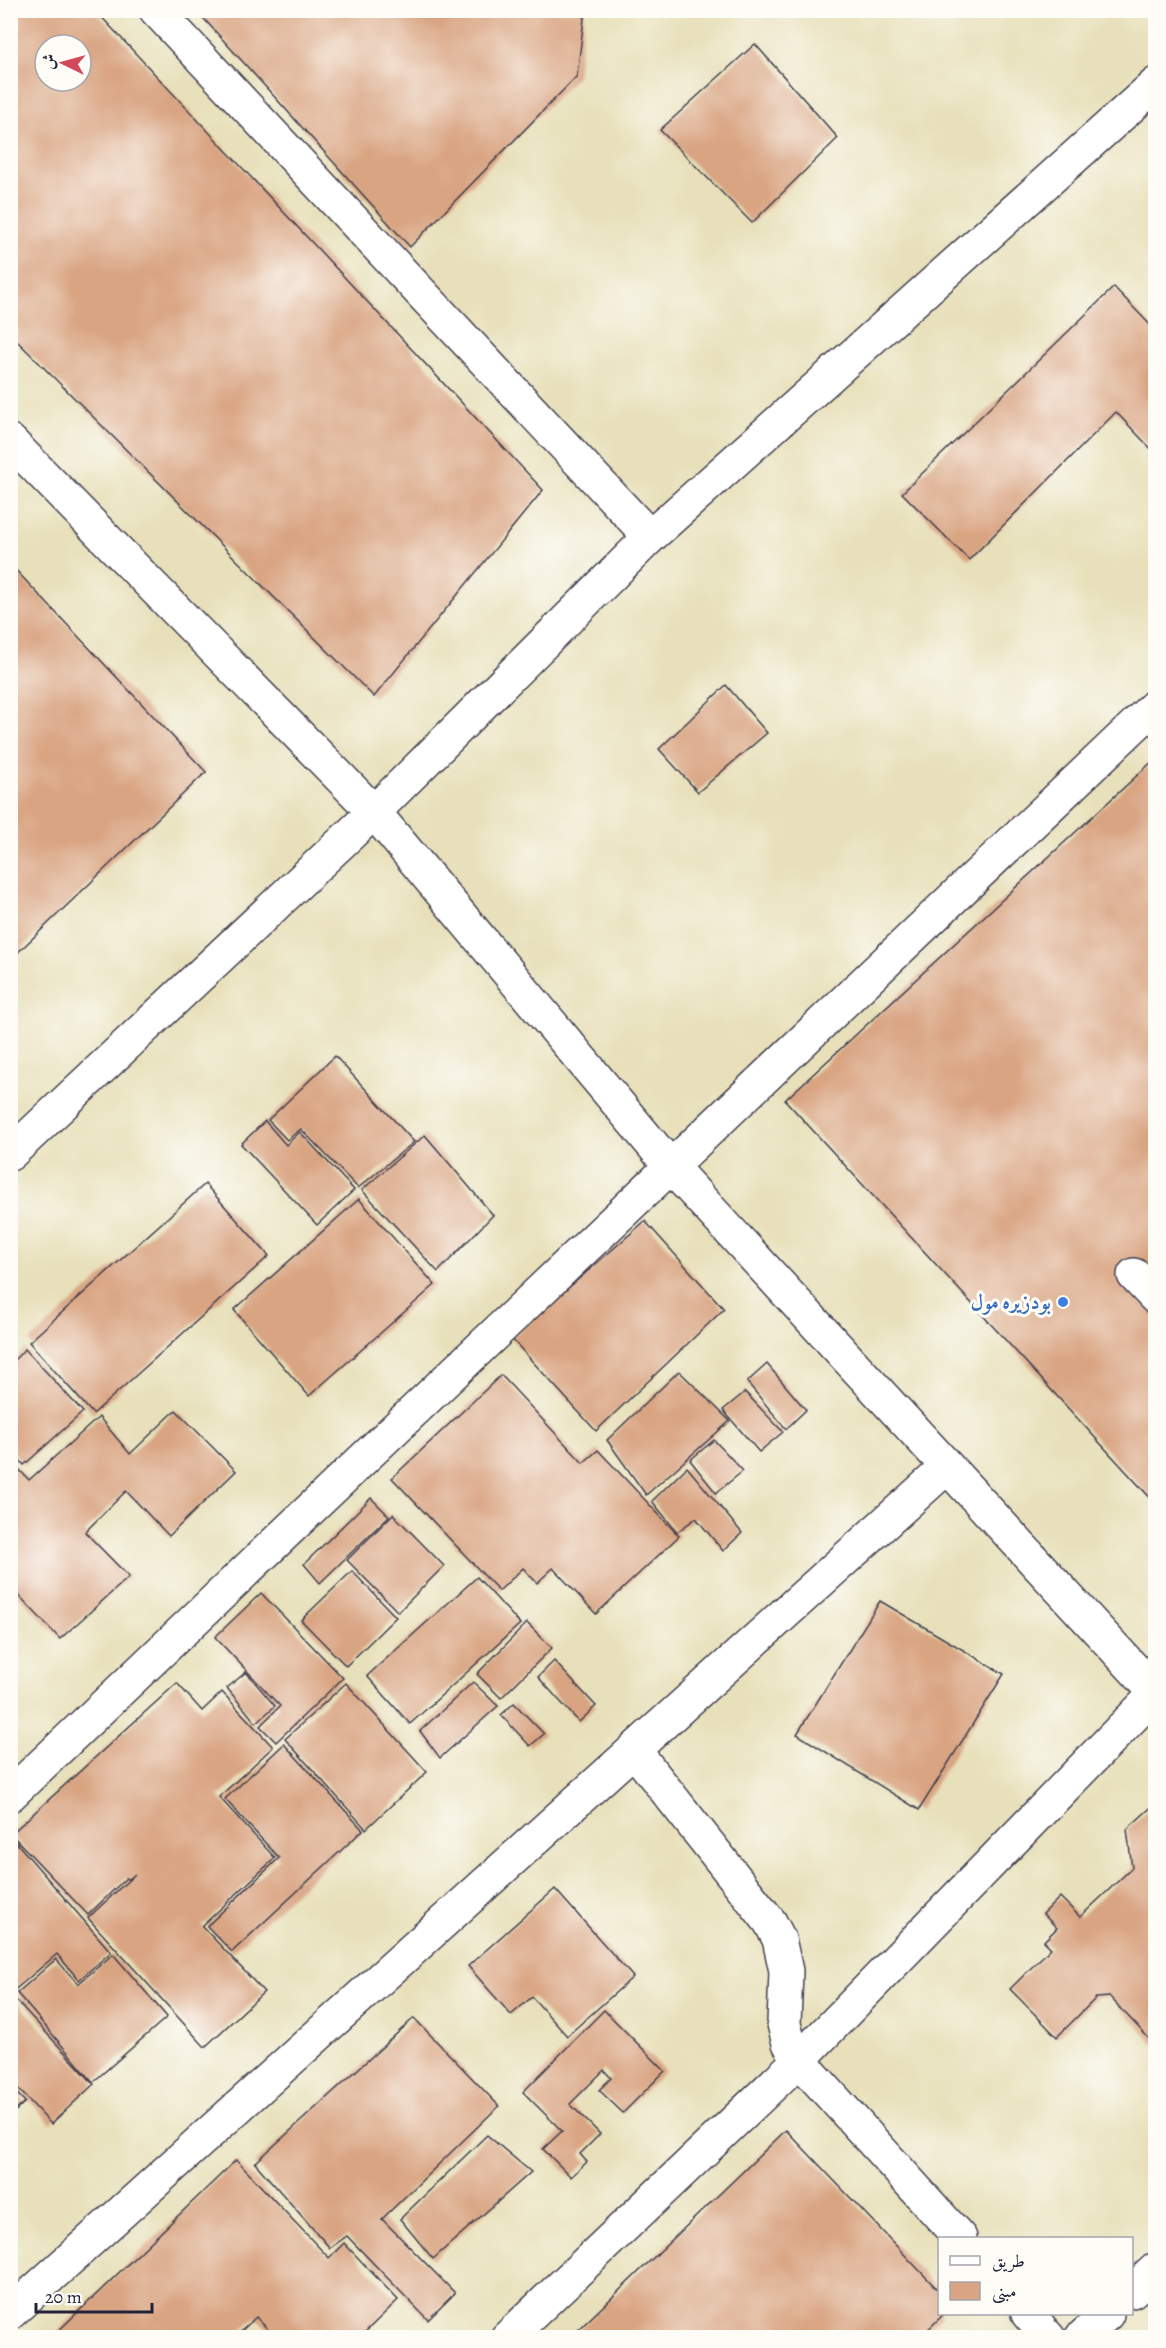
<svg xmlns="http://www.w3.org/2000/svg" width="1166" height="2348" viewBox="0 0 1166 2348" font-family="Alegreya,Amiri,serif">
	<style>
		.building { fill: #d9a482; fill-rule: evenodd }
		.lines { fill: none; stroke-linecap: round; stroke-linejoin: round }
		.minor-casing { stroke: #403e4e; stroke-width: 36 }
		.minor { stroke: #fff; stroke-width: 33 }
		.shop-dot { fill: #3f7fe0; stroke: #fdfcf7; stroke-width: 2 }
		.labels { text-anchor: middle; dominant-baseline: central; stroke-width: 6; stroke-linejoin: round; paint-order: stroke }
		.shop-label { font-size: 21px; font-weight: bold; fill: #366cbe; stroke: #fdfcf7; text-anchor: end }
	</style>
	<rect width="100%" height="100%" fill="#fdfcf7"/>
	<filter id="ink" filterUnits="userSpaceOnUse"><feTurbulence type="fractalNoise" baseFrequency=".0167" numOctaves="2"/><feDisplacementMap in="SourceGraphic" scale="12" xChannelSelector="R" yChannelSelector="G"/><feConvolveMatrix kernelMatrix="1 2 1 2 8 2 1 2 1" color-interpolation-filters="sRGB"/></filter>
	<filter id="wash" filterUnits="userSpaceOnUse"><feTurbulence type="fractalNoise" baseFrequency=".008" numOctaves="4" result="noise"/><feDisplacementMap in="SourceGraphic" scale="24" xChannelSelector="R" yChannelSelector="G"/><feGaussianBlur stdDeviation="1.35" result="paint"/><feColorMatrix in="noise" values="0 0 0 0 0 0 0 0 0 0 0 0 0 0 0 0 0 1.4 0 .05"/><feComposite in="paint" operator="in"/></filter>
	<g filter="url(#wash)">
		<rect width="100%" height="100%" fill="#e8e0ba"/>
		<g id="blocks">
			<g class="building">
				<path d="M10,10H95L543,490L374,697L10,334ZM45,45H81V81H45Z"/>
				<path d="M196,10H585L577,76L410,247Z"/>
				<path d="M755,44L838,138L752,223L660,130Z"/>
				<path d="M1114,287L1156,331V454L1116,412L969,560L902,493Z"/>
				<path d="M10,564L206,772L10,960Z"/>
				<path d="M726,685L767,733L698,792L659,749Z"/>
				<path d="M1156,758V1504L785,1100Z"/>
				<path d="M335,1056L414,1142L358,1188L301,1129L287,1140L268,1120Z"/>
				<path d="M265,1121L286,1145L300,1132L354,1190L317,1225L241,1144Z"/>
				<path d="M425,1135L493,1215L438,1272L362,1190Z"/>
				<path d="M205,1184L269,1256L93,1414L29,1342Z"/>
				<path d="M359,1199L435,1285L309,1396L234,1310Z"/>
				<path d="M645,1221L724,1309L596,1431L511,1338Z"/>
				<path d="M25,1349L83,1412L24,1465L10,1450V1364Z"/>
				<path d="M767,1364L806,1410L786,1429L747,1382Z"/>
				<path d="M679,1371L730,1421L646,1495L607,1440Z"/>
				<path d="M501,1375L583,1463L598,1450L679,1536L596,1614L553,1568L537,1583L523,1568L499,1591L392,1478Z"/>
				<path d="M745,1392L783,1432L759,1452L723,1410Z"/>
				<path d="M176,1410L236,1471L169,1536L126,1491L85,1532L129,1577L60,1639L10,1586V1460L29,1480L99,1417L130,1454Z"/>
				<path d="M714,1440L743,1471L716,1493L690,1460Z"/>
				<path d="M687,1467L742,1533L723,1551L696,1518L677,1532L652,1501Z"/>
				<path d="M371,1498L389,1516L320,1583L304,1564Z"/>
				<path d="M393,1514L444,1566L398,1612L347,1560Z"/>
				<path d="M352,1571L396,1617L346,1666L301,1620Z"/>
				<path d="M477,1577L520,1624L410,1724L367,1676Z"/>
				<path d="M261,1593L343,1678L276,1742L260,1726L280,1706L215,1637Z"/>
				<path d="M880,1601L1004,1674L919,1810L797,1734Z"/>
				<path d="M527,1623L552,1648L501,1698L477,1674Z"/>
				<path d="M554,1661L596,1706L579,1722L538,1677Z"/>
				<path d="M246,1672L275,1706L256,1723L227,1688Z"/>
				<path d="M473,1682L498,1706L440,1758L420,1731Z"/>
				<path d="M177,1683L202,1711L222,1692L273,1747L219,1797L275,1858L202,1926L264,1992L205,2047L88,1918L135,1874L128,1880L126,1878L88,1915L11,1834Z"/>
				<path d="M346,1683L427,1772L366,1829L285,1739Z"/>
				<path d="M514,1703L544,1734L530,1746L501,1715Z"/>
				<path d="M284,1744L363,1830L232,1952L207,1926L279,1858L225,1799Z"/>
				<path d="M1156,1803V2046L1110,1997L1096,1998L1057,2037L1010,1989L1051,1948L1044,1941L1057,1928L1043,1914L1060,1897L1080,1917L1132,1868L1127,1829Z"/>
				<path d="M15,1841L111,1952L79,1980L57,1954L10,1994V1845Z"/>
				<path d="M555,1889L633,1977L567,2036L532,1997L511,2015L468,1966Z"/>
				<path d="M113,1954L167,2017L93,2082L17,1993L56,1959L78,1984Z"/>
				<path d="M14,1998L94,2084L51,2124L10,2080V2001Z"/>
				<path d="M604,2010L665,2071L623,2113L599,2090L611,2078L604,2070L570,2104L600,2134L580,2154L587,2162L571,2177L543,2149L562,2131L523,2092Z"/>
				<path d="M414,2018L499,2106L382,2219L455,2293L428,2320L347,2236L330,2248L255,2163Z"/>
				<path d="M10,2086L25,2102L10,2116Z"/>
				<path d="M786,2130L940,2292V2314H944L919,2338H570Z"/>
				<path d="M487,2135L531,2172L433,2259L400,2219Z"/>
				<path d="M236,2160L329,2258L344,2243L398,2300L359,2338H276L256,2317L234,2338H51Z"/>
			</g>
		</g>
	</g>
	<g filter="url(#ink)">
		<use href="#blocks" fill-opacity="0" stroke="#403e4e" stroke-width="1.5"/>
		<g class="lines">
			<g class="minor-casing">
				<g id="minor">
					<path d="M156,10L650,537"/>
					<path d="M10,441L374,812L671,1167L1156,1693"/>
					<path d="M10,1154L374,812L650,537L1156,84"/>
					<path d="M1134,1275L1156,1298"/>
					<path d="M634,1750L770,1922L779,1939L786,1971L784,2024L789,2043L799,2060L960,2238"/>
					<path d="M10,1795L1156,705"/>
					<path d="M1132,2291L1156,2269"/>
					<path d="M10,2313L947,1467"/>
					<path d="M1028,2314L1049,2338"/>
					<path d="M507,2338L799,2060L1156,1693"/>
					<path d="M1081,2338L1107,2314"/>
				</g>
			</g>
			<use href="#minor" class="minor"/>
		</g>
	</g>
	<circle class="shop-dot" cx="1063" cy="1302" r="6"/>
	<g class="labels">
		<g class="shop-label">
			<text x="1051" y="1302">بودزيره مول</text>
		</g>
	</g>
	<rect width="1166" height="2348" fill="none" stroke="#fdfcf7" stroke-width="36"/>
	<rect x="938" y="2237" width="195" height="78" fill="#fdfcf7" stroke="#a5a5ac" stroke-width="1.5"/>
	<rect x="950" y="2256" width="30" height="9" fill="#ffffff" stroke="#a5a5ac" stroke-width="1.5"/>
	<text x="992" y="2267" font-size="18" fill="#22223b">طريق</text>
	<rect x="950" y="2282" width="30" height="18" fill="#d9a482" stroke="#a5a5ac" stroke-width="1.5"/>
	<text x="992" y="2297" font-size="18" fill="#22223b">مبنى</text>
	<g transform="translate(63 63) rotate(275)"><circle r="28" fill="#fdfcf7" stroke="#a5a5ac" stroke-width="1.5"/>
	<path d="M0-4.5L10 22L0 15L-10 22Z" fill="#d1495b"/>
	<text y="-9" font-size="16" font-weight="bold" text-anchor="middle" fill="#22223b">ش</text>
	</g>
	<path d="M36 2303v9h116v-9" fill="none" stroke="#22223b" stroke-width="3"/>
	<text x="45" y="2303" font-size="18" fill="#22223b" stroke="#fdfcf7" stroke-width="4.5" paint-order="stroke">20 m</text>
</svg>
